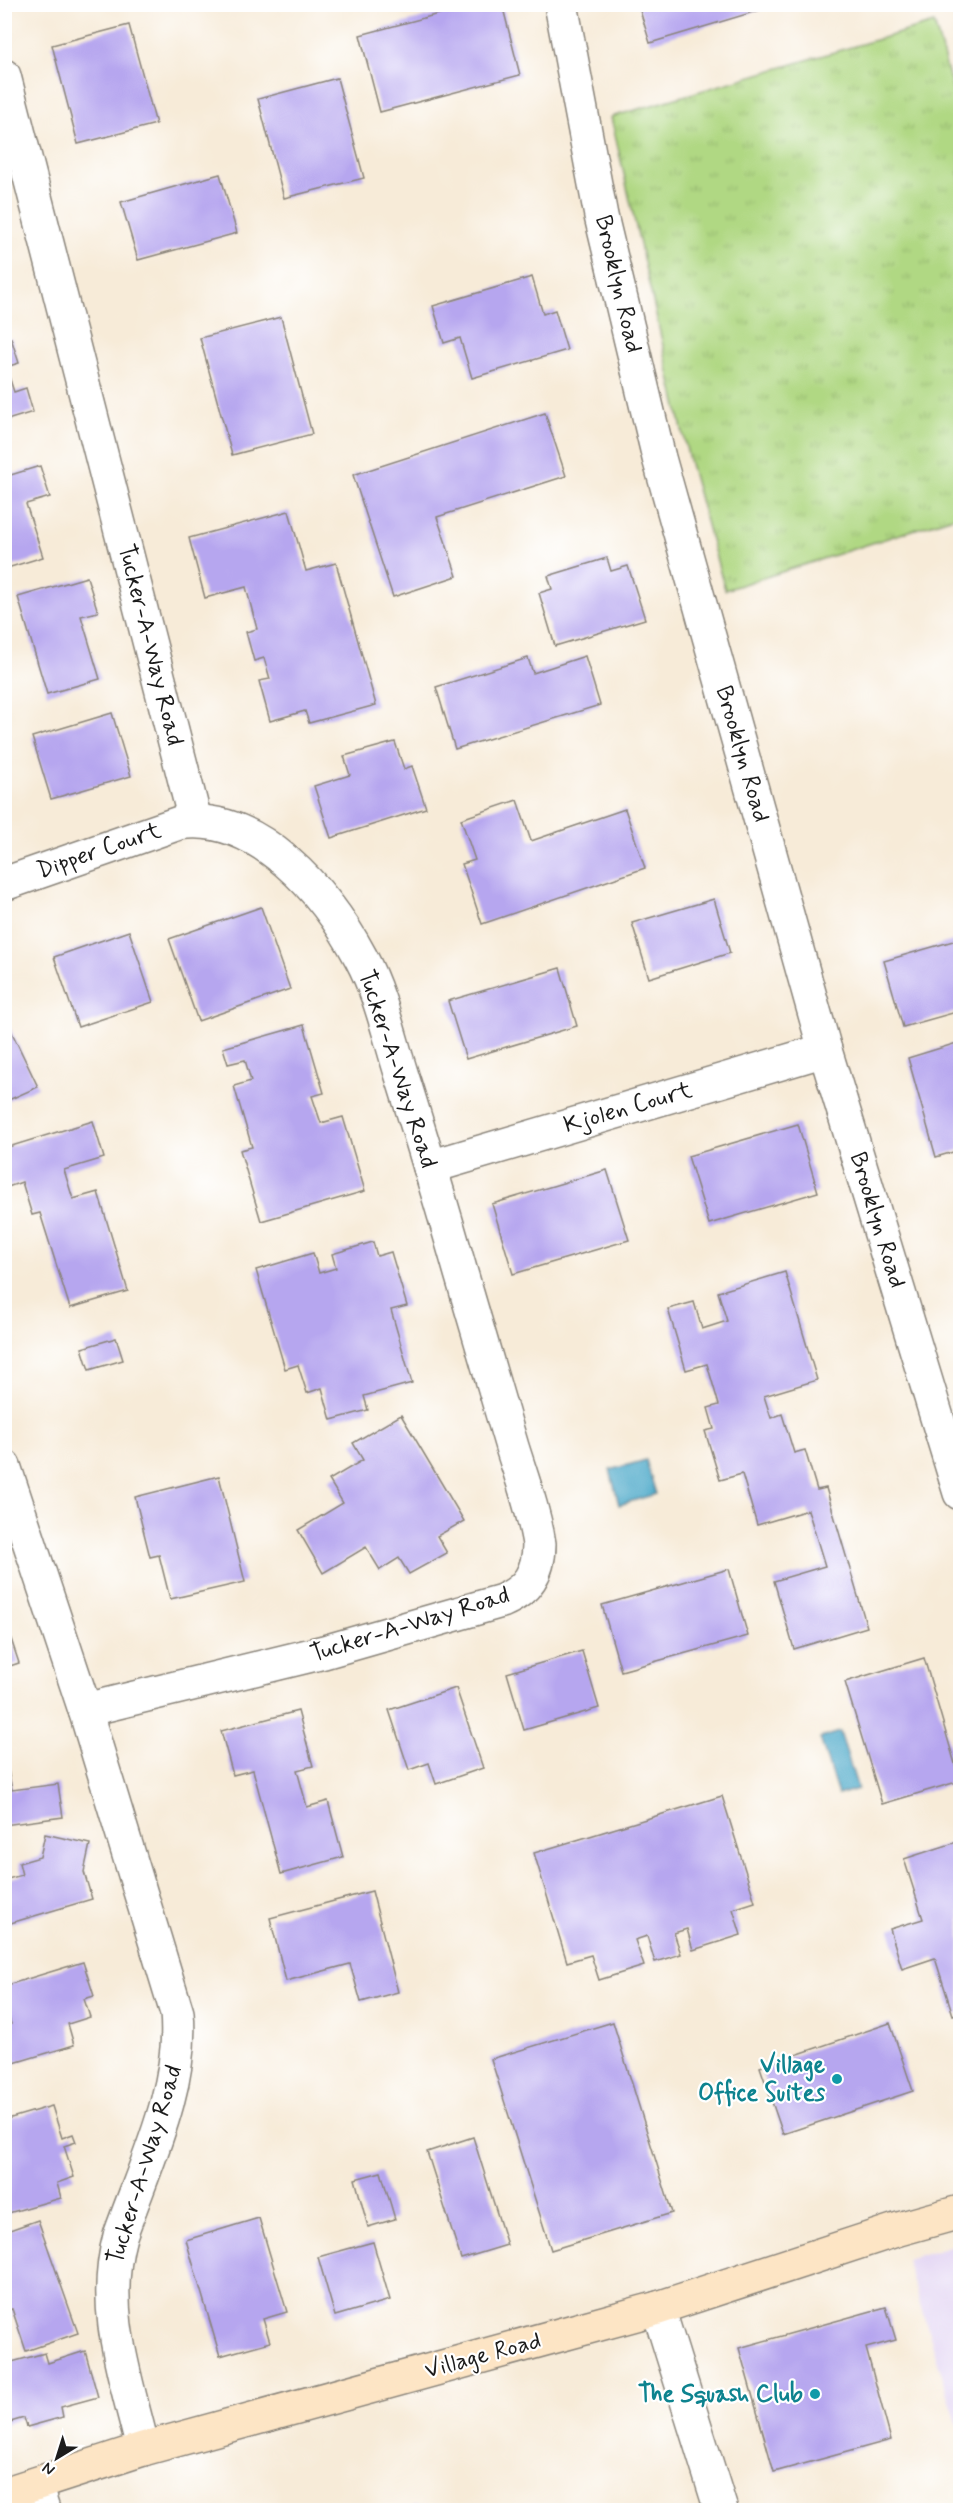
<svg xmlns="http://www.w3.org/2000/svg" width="965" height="2515" viewBox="0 0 965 2515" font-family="Mynerve,sans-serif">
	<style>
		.built { fill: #e2d4f3 }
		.park { fill: url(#park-tufts); stroke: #667a50; stroke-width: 1.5 }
		.water { fill: #49a7c8; stroke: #326272; stroke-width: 1.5 }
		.building { fill: #b6a6ef }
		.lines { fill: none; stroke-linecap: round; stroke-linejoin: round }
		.minor-casing { stroke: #8a847a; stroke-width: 36 }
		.secondary-casing { stroke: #8a847a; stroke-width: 36 }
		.minor { stroke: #fff; stroke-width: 33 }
		.secondary { stroke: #fde5c5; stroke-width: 33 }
		.culture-dot { fill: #0f9aa8; stroke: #fff; stroke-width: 2 }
		.labels { text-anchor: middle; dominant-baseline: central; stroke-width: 4.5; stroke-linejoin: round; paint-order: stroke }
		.street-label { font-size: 24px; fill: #1c1c1c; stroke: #fff }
		.culture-label { font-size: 24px; font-weight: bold; fill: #0d838f; stroke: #fff; text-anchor: end }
	</style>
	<defs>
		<pattern id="park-tufts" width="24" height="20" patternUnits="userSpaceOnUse" patternTransform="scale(1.5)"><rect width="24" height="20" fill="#b0d883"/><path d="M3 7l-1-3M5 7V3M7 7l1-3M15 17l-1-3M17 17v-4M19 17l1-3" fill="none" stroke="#97b971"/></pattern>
	</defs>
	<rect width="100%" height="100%" fill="#fff"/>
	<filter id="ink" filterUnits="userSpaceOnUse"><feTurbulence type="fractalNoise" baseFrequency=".0167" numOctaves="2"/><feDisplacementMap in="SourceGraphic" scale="12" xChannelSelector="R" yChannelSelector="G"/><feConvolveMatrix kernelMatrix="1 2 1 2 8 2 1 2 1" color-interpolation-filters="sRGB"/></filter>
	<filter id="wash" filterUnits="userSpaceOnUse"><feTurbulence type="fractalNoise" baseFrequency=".008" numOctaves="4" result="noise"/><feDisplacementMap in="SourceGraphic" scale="24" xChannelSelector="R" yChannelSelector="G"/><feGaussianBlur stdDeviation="1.35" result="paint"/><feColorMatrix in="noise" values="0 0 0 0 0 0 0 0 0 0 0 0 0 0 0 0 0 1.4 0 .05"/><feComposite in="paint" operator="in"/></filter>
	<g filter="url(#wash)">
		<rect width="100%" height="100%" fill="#f7ebd8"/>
		<path class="built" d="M960,2243V2433L906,2259Z"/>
		<path class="park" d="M934,23L960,115V515L725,590L689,460L611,117Z"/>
		<g class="water">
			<path d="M646,1460L656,1494L619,1505L610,1470Z"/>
			<path d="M840,1732L858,1789L838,1795L820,1738Z"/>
		</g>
		<g id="blocks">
			<g class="building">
				<path d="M476,4H502L520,75L380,112L360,35Z"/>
				<path d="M638,4H777V5L650,43Z"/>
				<path d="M129,25L156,124L78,144L52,45Z"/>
				<path d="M337,78L364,178L284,198L258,99Z"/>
				<path d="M220,174L237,233L138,260L121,202Z"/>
				<path d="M532,277L543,314L555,310L567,350L472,378L460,338L444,343L433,306Z"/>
				<path d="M281,317L312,434L232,455L200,338Z"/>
				<path d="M11,338L19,363L6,367L14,392L26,388L33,412L4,421V340Z"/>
				<path d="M545,413L566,476L437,517L457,576L393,597L353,475Z"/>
				<path d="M40,466L50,497L26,504L43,557L4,569V477Z"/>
				<path d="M289,511L306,571L336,563L376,705L309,723L305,711L270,721L259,681L270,679L264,658L254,661L246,632L257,629L246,587L205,598L189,538Z"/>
				<path d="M607,558L611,571L628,566L645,619L555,646L539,593L552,589L548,576Z"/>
				<path d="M87,577L98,612L81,616L100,679L47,694L18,597Z"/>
				<path d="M585,656L600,705L455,749L436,687L528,658L533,673Z"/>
				<path d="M112,713L131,776L51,799L32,737Z"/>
				<path d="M395,742L404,769L412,766L426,808L331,838L314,786L350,775L344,756Z"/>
				<path d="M517,800L531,841L625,809L645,868L482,924L462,864L475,860L461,819Z"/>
				<path d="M714,899L730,953L649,978L632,923Z"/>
				<path d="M261,907L290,989L198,1021L169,939Z"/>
				<path d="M129,931L153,1002L78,1027L54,957Z"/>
				<path d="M960,939V1011L903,1027L884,961Z"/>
				<path d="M560,968L577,1026L466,1059L448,1001Z"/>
				<path d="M4,1016L38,1087L4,1102Z"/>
				<path d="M304,1025L324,1093L312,1096L321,1123L343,1117L365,1191L261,1221L240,1150L252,1147L234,1086L251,1081L245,1060L228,1064L223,1048Z"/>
				<path d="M960,1042V1150L936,1157L908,1058Z"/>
				<path d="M93,1121L104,1158L64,1170L73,1199L98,1192L128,1291L70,1308L40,1213L32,1215L22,1182L5,1188V1148Z"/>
				<path d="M798,1124L818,1192L709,1224L688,1156Z"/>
				<path d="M607,1170L629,1240L513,1274L492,1204Z"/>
				<path d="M373,1242L377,1256L391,1252L407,1306L391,1310L412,1383L364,1396L368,1410L331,1420L322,1388L307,1393L298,1365L285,1369L256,1270L313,1253L319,1273L336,1268L332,1254Z"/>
				<path d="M785,1272L817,1380L764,1396L771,1418L782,1414L794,1453L805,1450L817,1490L826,1488L867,1627L794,1649L774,1581L825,1566L808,1510L757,1525L742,1474L720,1480L705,1431L714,1429L708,1408L719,1405L707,1364L686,1370L668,1309L694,1302L702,1329L727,1321L718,1292Z"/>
				<path d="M116,1338L123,1360L89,1370L82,1348Z"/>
				<path d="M401,1415L464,1521L437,1536L447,1553L409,1574L399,1558L380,1570L366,1547L323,1573L298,1530L343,1503L329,1480L363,1460L353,1443Z"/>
				<path d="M219,1476L245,1582L170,1599L159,1555L150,1557L135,1497Z"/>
				<path d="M729,1569L748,1636L621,1671L602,1605Z"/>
				<path d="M4,1618L19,1663L4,1668Z"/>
				<path d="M582,1651L599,1708L524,1730L507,1673Z"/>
				<path d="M924,1658L960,1781L882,1804L845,1682Z"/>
				<path d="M456,1688L483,1768L436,1784L429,1763L409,1770L389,1710Z"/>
				<path d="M298,1711L313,1766L297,1770L307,1807L328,1801L343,1857L281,1874L253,1770L233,1775L221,1731Z"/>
				<path d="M4,1749L12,1790L58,1784L63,1817L4,1825Z"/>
				<path d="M722,1796L755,1902L733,1909L741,1935L693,1950L687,1929L674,1933L681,1954L655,1962L647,1936L635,1940L644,1966L599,1980L591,1955L567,1962L534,1853Z"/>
				<path d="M45,1834L90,1844L84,1872L92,1899L4,1925V1880L22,1875L19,1863L40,1857Z"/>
				<path d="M960,1841V2013L953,2015L935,1958L902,1969L890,1929L923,1919L904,1859Z"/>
				<path d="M372,1891L398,1992L361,2002L350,1964L286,1981L270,1918Z"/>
				<path d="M83,1962L94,1996L84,1999L90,2017L68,2024L74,2045L4,2066V2026L11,2024L4,2002V1986Z"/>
				<path d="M613,2022L672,2213L551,2250L491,2059Z"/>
				<path d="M890,2023L913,2091L783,2134L760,2067Z"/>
				<path d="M52,2106L62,2138L73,2134L76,2142L64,2146L74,2177L57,2183L61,2198L5,2214L4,2120Z"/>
				<path d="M473,2137L507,2245L461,2259L427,2152Z"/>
				<path d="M381,2172L395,2219L368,2227L355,2179Z"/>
				<path d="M259,2218L287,2312L263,2319L270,2342L220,2356L186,2240Z"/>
				<path d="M38,2220L78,2333L26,2351L12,2309L4,2311V2232Z"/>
				<path d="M373,2242L390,2300L335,2316L318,2257Z"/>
				<path d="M886,2307L896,2340L866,2348L891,2440L774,2472L739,2348Z"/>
				<path d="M85,2351L98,2397L61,2407L63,2417L27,2427L24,2418L4,2424V2375L11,2373L8,2363L45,2353L48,2363Z"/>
				<path d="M334,2505L336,2510H317Z"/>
				<path d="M415,2506H430L435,2510H411Z"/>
			</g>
		</g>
	</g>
	<g filter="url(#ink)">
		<use href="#blocks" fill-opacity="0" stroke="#8a847a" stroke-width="1.5"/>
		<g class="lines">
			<g class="minor-casing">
				<g id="minor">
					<path d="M561,4L601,216L659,458L825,1050L960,1493"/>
					<path d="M4,76L195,820"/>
					<path d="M4,884L179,823C258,811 327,894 361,958C380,993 389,1035 401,1073C422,1140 442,1206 461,1273C478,1331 495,1389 512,1447C522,1479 534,1511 539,1544C539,1572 528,1590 502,1601L324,1652L85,1710"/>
					<path d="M430,1167L825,1050"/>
					<path d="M4,1466L85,1710L177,2013C184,2087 144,2167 120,2236C100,2310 126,2377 143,2449"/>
					<path d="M658,2308L721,2510"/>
					<path d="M35,2485L43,2510"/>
				</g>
			</g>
			<g class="secondary-casing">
				<path id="secondary" d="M4,2494L143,2449L658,2308L899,2229L960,2212"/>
			</g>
			<use href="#minor" class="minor"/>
			<use href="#secondary" class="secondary"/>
		</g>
	</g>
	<g class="culture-dot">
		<circle cx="837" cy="2079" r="6"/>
		<circle cx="815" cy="2394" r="6"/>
	</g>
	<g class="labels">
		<g class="street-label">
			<text transform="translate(618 284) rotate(77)">Brooklyn Road</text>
			<text transform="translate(150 645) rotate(76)">Tucker-A-Way Road</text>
			<text transform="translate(742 754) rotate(74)">Brooklyn Road</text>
			<text transform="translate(99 851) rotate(-19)">Dipper Court</text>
			<text transform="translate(397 1069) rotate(72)">Tucker-A-Way Road</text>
			<text transform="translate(628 1108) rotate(-16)">Kjolen Court</text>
			<text transform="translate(877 1220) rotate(73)">Brooklyn Road</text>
			<text transform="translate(410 1625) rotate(-17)">Tucker-A-Way Road</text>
			<text transform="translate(145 2165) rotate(-73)">Tucker-A-Way Road</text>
			<text transform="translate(483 2356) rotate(-15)">Village Road</text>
		</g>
		<g class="culture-label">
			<text x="825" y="2065">Village<tspan x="825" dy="28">Office Suites</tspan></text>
			<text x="803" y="2394">The Squash Club</text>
		</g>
	</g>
	<rect width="965" height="2515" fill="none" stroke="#fff" stroke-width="24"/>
	<g transform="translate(57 2458) rotate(218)" stroke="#ffffff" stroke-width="4.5" paint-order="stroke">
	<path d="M0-4.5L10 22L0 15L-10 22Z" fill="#1c1c1c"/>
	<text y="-9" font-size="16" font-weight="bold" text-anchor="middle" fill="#1c1c1c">N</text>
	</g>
</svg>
